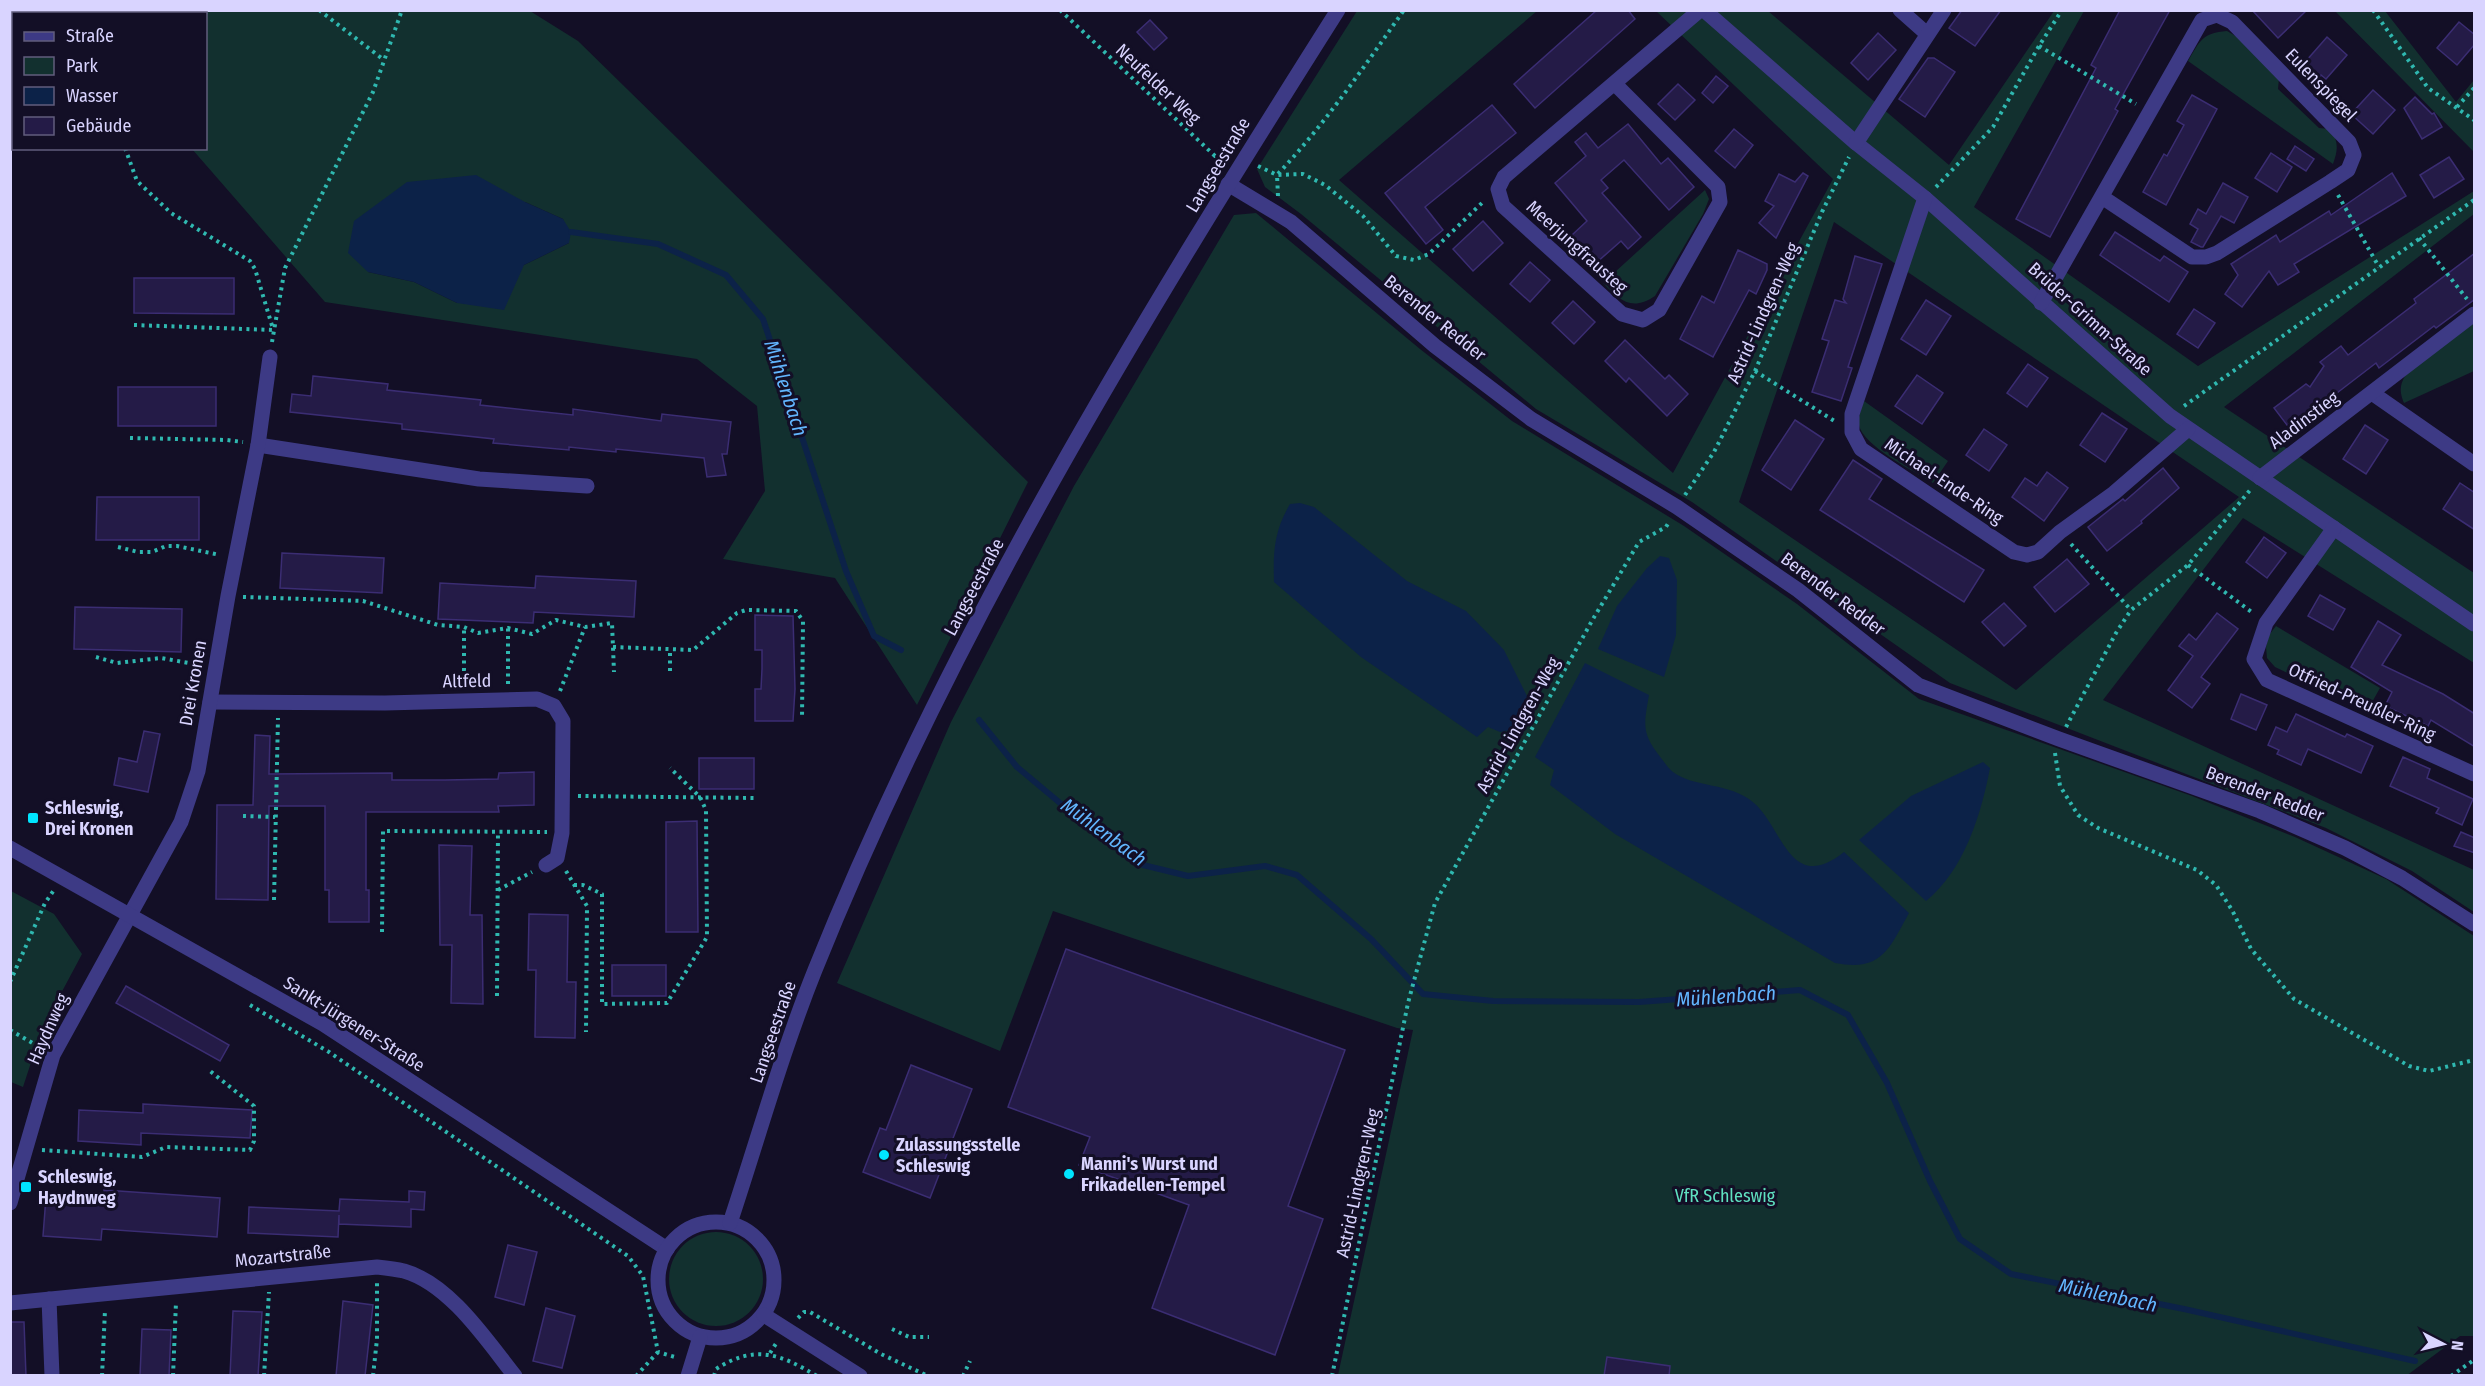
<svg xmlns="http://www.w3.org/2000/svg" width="2485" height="1386" viewBox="0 0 2485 1386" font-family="'Fira Sans Condensed',sans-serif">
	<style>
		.green { fill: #12302f; fill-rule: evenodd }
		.water { fill: #0c2248 }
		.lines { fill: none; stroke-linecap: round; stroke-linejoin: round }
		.stream { stroke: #0c2248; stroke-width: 6 }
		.building { fill: #241b47; stroke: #3b2d73; stroke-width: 1.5 }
		.path { stroke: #2fb8b0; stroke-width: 4; stroke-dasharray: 3 4.5; stroke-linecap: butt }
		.minor { stroke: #3d3a85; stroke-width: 15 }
		.tertiary { stroke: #3d3a85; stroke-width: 15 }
		.poi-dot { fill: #00e5ff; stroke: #130f26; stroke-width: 2 }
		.labels { text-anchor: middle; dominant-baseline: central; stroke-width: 6; stroke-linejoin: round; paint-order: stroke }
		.street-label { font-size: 18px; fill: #d9d4ff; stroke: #130f26 }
		.poi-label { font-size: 18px; font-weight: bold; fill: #d9d4ff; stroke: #130f26; text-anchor: start }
		.park-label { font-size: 18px; fill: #5fe0c0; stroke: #130f26 }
		.water-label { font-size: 20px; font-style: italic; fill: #62b6ff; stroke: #130f26 }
	</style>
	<rect width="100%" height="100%" fill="#130f26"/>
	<g class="green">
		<path d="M105,11H530L578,41L1028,482L917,705L835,578L723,559L765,491L757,406L697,359L325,302L192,149L206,148V14H108ZM525,202L563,219L569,243L524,265L457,303L414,282L368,272Z"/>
		<path d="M1357,11H1537L1339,180L1673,473L1833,179L1656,11H1768L1949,165L2054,11H2084L1974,207L2198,366L2474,191V214L2224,407L2474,573V663L2243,518L2103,700L2474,870V912L2412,871L2326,828L1950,683L1692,502L1536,409L1301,214L1265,187L1257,169ZM1834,222L2239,497L2016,690L1739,502Z"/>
		<path d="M2335,11H2385L2456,102L2474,80V152Z"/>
		<path d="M2227,31L2239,38L2279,78L2278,89L2319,128L2330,129C2339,142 2338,150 2333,164L2188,61C2200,41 2202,33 2227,31Z"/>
		<path d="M1705,190L1709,199L1703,214L1655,296C1631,312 1620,300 1603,283Z"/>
		<path d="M1256,213L1420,349L1512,421L1684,526L1797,604L1919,699L2192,796L2295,837L2386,879L2474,936V1336H2460L2406,1376L1338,1375L1413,1030L1397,1028L1053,911L1000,1051L837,983L951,722L1074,486L1234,215Z"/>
		<path d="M2474,323V371L2404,403C2401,396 2399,388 2403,380C2409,365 2459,334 2474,323Z"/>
		<path d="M1864,401L1948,461L1933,483C1914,471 1863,446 1859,425C1858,416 1861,409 1864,401Z"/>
		<path d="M2276,626L2380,688L2367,711L2362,702L2316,679L2304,681L2275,667L2267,658L2266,647L2269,635Z"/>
		<path d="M11,891L54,914L82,954L42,1029L23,1087L11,1082Z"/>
		<circle cx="716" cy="1279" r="47"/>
	</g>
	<g class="water">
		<path d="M476,175L525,202L563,219L571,232L569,243L524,265L504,310L457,303L414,282L368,272L348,253L354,221L407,182Z"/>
		<path d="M1300,503L1314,507L1407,581L1466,611L1504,650L1527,696L1525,707L1510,730L1500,732L1488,727L1477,737L1361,657L1274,582C1273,552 1274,531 1290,504Z"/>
		<path d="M1660,556L1669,558L1677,580L1676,635L1664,677L1598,649L1617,606L1647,568Z"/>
		<path d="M1585,663L1649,695C1644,725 1641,733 1661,758C1665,763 1669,769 1673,772C1694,788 1730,782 1754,803C1783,828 1790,895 1844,852L1909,913C1889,949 1882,972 1835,963L1615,834L1550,785L1554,770L1535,757Z"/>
		<path d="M1983,762L1990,768C1981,815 1964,870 1926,901L1859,840L1911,796Z"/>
	</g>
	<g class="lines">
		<g class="stream">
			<path d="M571,232L658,244L726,275L763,319L846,571L874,636L901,650"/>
			<path d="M979,720L1017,767L1078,818L1143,865L1188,876L1265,866L1297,875L1371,939L1423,994L1493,1001L1639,1002L1800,990L1848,1015L1887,1083L1930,1181L1960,1239L2011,1274L2184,1309L2415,1361"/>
		</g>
	</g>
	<g class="building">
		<path d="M1597,10H1628L1635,19L1535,108L1514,84Z"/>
		<path d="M1962,10H2001L1975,46L1949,28Z"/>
		<path d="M2120,10H2170L2115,109L2118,111L2050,237L2016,219L2096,68L2091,65Z"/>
		<path d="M2252,10H2307L2278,38Z"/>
		<path d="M1150,20L1167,38L1154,50L1137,32Z"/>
		<path d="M2459,22L2475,35V44L2457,65L2437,48Z"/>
		<path d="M1878,33L1896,50L1868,80L1851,63Z"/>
		<path d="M2327,37L2347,55L2326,79L2321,75L2314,84L2300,71L2308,63L2306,61Z"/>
		<path d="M1928,58H1934L1955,72L1925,117L1899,99Z"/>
		<path d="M1716,76L1728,86L1713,103L1702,93Z"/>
		<path d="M1678,84L1695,100L1675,120L1658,104Z"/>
		<path d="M2373,90L2395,110L2373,134L2351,114Z"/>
		<path d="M2192,95L2217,109L2166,205L2143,192L2164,154L2167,156L2184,125L2177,121Z"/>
		<path d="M2415,97L2432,114L2434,113L2442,127L2422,139L2404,108Z"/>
		<path d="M1492,105L1516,133L1425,207L1443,230L1426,244L1385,193Z"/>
		<path d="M1628,124L1661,164L1668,158L1694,187L1669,210L1624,160L1601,180L1608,188L1602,193L1641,237L1628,249L1621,241L1596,263L1572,235L1587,221L1555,183L1586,156L1575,142L1586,133L1598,148Z"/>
		<path d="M1734,129L1753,145L1735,168L1715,151Z"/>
		<path d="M2295,146L2314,159L2306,171L2287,159Z"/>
		<path d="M2271,153L2292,167L2277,192L2255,178Z"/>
		<path d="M2449,157L2464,179L2434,198L2420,175Z"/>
		<path d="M1803,173L1808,176L1776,238L1759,223L1774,206L1765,201L1779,174L1795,182Z"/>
		<path d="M2392,173L2406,196L2294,264L2299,272L2278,285L2269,271L2242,307L2225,294L2238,275L2231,264L2276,235L2280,242L2329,211L2331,215Z"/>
		<path d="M2223,183L2248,197L2234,223L2221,216L2203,247H2201L2191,242L2198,229L2190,224L2198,209L2206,214Z"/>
		<path d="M1483,221L1503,243L1473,271L1453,249Z"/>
		<path d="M2115,232L2160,261L2164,256L2188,272L2169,302L2100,255Z"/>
		<path d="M1738,250L1767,264V270L1756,294L1749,290L1713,357L1680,339L1702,296L1714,303Z"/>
		<path d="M2475,253V299L2436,328L2434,326L2379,368L2376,363L2290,429L2274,408L2306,384L2310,387L2324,366L2320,362L2341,346L2348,355L2416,303L2414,299Z"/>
		<path d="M1855,256L1882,264L1848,367L1852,368L1841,401L1812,392L1829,341L1822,339L1835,300L1846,303L1843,299Z"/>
		<path d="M1530,262L1550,280L1530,302L1510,284Z"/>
		<path d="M134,278H234V314L134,313Z"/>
		<path d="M1926,300L1951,316L1926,355L1901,339Z"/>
		<path d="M1573,301L1595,322L1574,344L1552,323Z"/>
		<path d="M2194,309L2215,323L2198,348L2177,334Z"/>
		<path d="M1625,340L1665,379L1669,375L1688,394L1667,416L1629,378L1626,382L1605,361Z"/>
		<path d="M2028,364L2048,378L2027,407L2007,393Z"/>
		<path d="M1917,375L1943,393L1922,424L1895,406Z"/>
		<path d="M313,376L388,384L387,390L481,400L480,405L535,411L573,415V409L661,421L662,414L731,422L727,454H722L726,475L707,477L704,458L616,449V452L569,447V450L493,443L494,439L402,429V424L290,412L292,394L311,396Z"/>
		<rect x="118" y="387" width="98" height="39"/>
		<path d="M2102,413L2127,429L2105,462L2080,445Z"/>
		<path d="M1795,420L1824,439L1791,490L1762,470Z"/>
		<path d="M2365,425L2388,440L2366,474L2343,459Z"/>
		<path d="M1984,429L2007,445L1989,471L1966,455Z"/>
		<path d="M1853,460L1882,479L1869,499L1984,570L1964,602L1820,510Z"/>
		<path d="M2163,468L2179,488L2141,521L2142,523L2107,551L2088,527L2123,499L2125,501Z"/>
		<path d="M2047,472L2068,488L2044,521L2012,497L2025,478L2037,486Z"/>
		<path d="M2460,483L2475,493V530L2443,509Z"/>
		<path d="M97,497H199V540H96Z"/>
		<path d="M2264,537L2286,553L2267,578L2246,562Z"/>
		<path d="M282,553L384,558L382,593L280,588Z"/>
		<path d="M2067,559L2089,584L2055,612L2034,587Z"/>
		<path d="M536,576L636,581L634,617L534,612L533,623L438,619L440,583L535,588Z"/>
		<path d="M2320,595L2345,609L2333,630L2308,616Z"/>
		<path d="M2004,603L2026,626L2004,646L1982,622Z"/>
		<path d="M75,607L182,609L181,652L74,649Z"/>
		<path d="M2217,613L2238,629L2201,677L2210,684L2192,708L2168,690L2193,656L2179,646L2189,634L2196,640Z"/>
		<path d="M755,615L793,616L795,689L793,721H755V689H761L762,669V650H755Z"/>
		<path d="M2378,621L2401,635L2382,665L2443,694L2475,714V747L2431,720L2428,726L2385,706L2392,692L2351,667Z"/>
		<path d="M2241,694L2267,705L2256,730L2231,719Z"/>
		<path d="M2296,714L2345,737L2347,734L2373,746L2361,773L2308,749L2301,765L2277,754L2279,750L2268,745L2276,727L2287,732Z"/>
		<path d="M144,731L160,734L148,792L114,785L119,758L137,762Z"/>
		<path d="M255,735L270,736L269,774L392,773V780H445L498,779L499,773L534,772V805L498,806L499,812H366V890H369V922H329V890H325V806H269L268,900L216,899L217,805H253Z"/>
		<path d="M2403,757L2430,769L2427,778L2473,799L2462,825L2436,813L2439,808L2390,786Z"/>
		<rect x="699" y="758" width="55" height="31"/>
		<path d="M697,821L698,932H666V822Z"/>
		<path d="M2461,832L2475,838V853L2454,846Z"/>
		<path d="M439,845L472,846L470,915H482L483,1004L451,1003L452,945H440Z"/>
		<path d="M529,914L568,915L567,982H576L575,1038L535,1037L536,970H528Z"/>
		<path d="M1066,949L1345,1050L1288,1206L1323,1219L1275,1355L1152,1308L1189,1205L1079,1165L1090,1137L1008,1107Z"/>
		<rect x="612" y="965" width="54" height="31"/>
		<path d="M126,986L229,1045L220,1061L116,1003Z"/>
		<path d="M911,1065L972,1089L930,1198L863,1172L880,1128L886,1130Z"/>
		<path d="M143,1104L252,1110L250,1138L141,1133V1145L78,1141L79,1110L143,1113Z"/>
		<path d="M104,1190L220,1198L217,1237L102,1229L101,1240L43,1236L46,1197L104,1201Z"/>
		<path d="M409,1191L425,1192L424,1210L411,1209V1227L339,1224V1215L338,1237L248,1233L249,1207L339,1211L340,1199L409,1202Z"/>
		<path d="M508,1245L537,1252L524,1305L495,1297Z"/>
		<path d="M343,1301L373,1305L365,1376H336Z"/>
		<path d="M546,1308L575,1316L562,1368L533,1361Z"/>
		<path d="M233,1311L262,1312L258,1376H230Z"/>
		<path d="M10,1322H24L26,1376H10Z"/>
		<path d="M142,1329L171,1330L169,1376H140Z"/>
		<path d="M1607,1357L1670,1366L1669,1376H1604Z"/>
	</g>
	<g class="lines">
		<g class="path">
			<path d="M88,10L92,14"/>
			<path d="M319,10L384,60"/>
			<path d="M1060,10L1215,156L1229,153"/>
			<path d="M2373,10L2428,88L2474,120"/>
			<path d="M204,14L208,10"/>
			<path d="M10,40L14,42"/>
			<path d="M2039,46L2136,104"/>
			<path d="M2457,107L2474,88"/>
			<path d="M125,148L137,181L171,213L250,261L255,269L273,329"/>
			<path d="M1258,166L1277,175C1325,124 1364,67 1404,10"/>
			<path d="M1936,187L1993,127L2039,46L2062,10"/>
			<path d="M2338,195L2379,267"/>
			<path d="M1278,196L1277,175L1303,174L1325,185L1363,216L1396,256L1414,260L1429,254L1484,201"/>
			<path d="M2419,238L2467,299"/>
			<path d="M134,325L273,330"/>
			<path d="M272,342L285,268L373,92L402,10"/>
			<path d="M1755,371L1836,422"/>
			<path d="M2184,406L2474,200"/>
			<path d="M130,438L227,440L243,442"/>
			<path d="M1685,495L1714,452L1755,371L1822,212L1849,157"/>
			<path d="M2071,544L2131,610"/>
			<path d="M118,547L138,552H152L166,546H177L220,555"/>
			<path d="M2188,565L2253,613"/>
			<path d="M243,597L363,601L438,625L464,627L478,633L508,628L532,634L556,620L585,627L612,623L614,672"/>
			<path d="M613,647L693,650L737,613L746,610L796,611L803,621L802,718"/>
			<path d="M96,657L117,663L161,658L200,665"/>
			<path d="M670,671V649"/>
			<path d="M508,684V628"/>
			<path d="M464,686V627"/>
			<path d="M560,691L585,627"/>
			<path d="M2066,727L2116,633L2131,610L2188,565L2251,489"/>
			<path d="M2055,753L2060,786L2078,815L2098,828L2197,870L2216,885L2232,910L2251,949L2294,999L2409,1066L2429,1071L2474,1060"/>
			<path d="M578,796L754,798"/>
			<path d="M243,816L275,817"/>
			<path d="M566,871L587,906L586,1032"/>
			<path d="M574,885H583L602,894V1004L667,1003L707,937L706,810L700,797L670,768"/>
			<path d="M498,890L532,872"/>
			<path d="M274,900L278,718"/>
			<path d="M382,932L383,831L547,832"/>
			<path d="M10,982L45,903L54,890"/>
			<path d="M497,996L498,831"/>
			<path d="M250,1005L329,1052L628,1256L643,1276L658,1352L678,1358"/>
			<path d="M10,1030L41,1048"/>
			<path d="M42,1150L142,1157L166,1147L250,1150L254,1141V1106L210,1071"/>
			<path d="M798,1318L804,1312H810L881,1354L928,1376"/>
			<path d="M892,1329L909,1337H929"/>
			<path d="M770,1353L777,1342"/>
			<path d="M102,1376L105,1310"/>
			<path d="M173,1376L176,1302"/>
			<path d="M264,1376L269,1292"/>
			<path d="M373,1376L377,1339V1282"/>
			<path d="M636,1376L658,1352"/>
			<path d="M714,1376L716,1369C755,1344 780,1354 817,1376"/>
			<path d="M963,1376L970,1361"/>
			<path d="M1332,1376L1408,1003L1435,903L1593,619L1639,542L1666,527L1669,522"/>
			<path d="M2451,1376L2474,1360"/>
		</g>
		<g class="minor">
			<path d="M1704,10L1856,143L1925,198L2170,416L2474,624"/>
			<path d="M1900,10L1927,34"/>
			<path d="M1615,84L1718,187L1720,202L1659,310L1643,320L1622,314L1503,206L1498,189L1504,177L1700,10"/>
			<path d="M1856,143L1944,10"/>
			<path d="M1228,184L1291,222L1435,346L1531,419L1677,507L1798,590L1918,685L2059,739L2260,811L2345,848L2402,878L2474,924"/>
			<path d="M1925,198L1852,414V432L1861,449L2014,552L2027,555L2038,552L2060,532L2114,493L2188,429"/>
			<path d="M2041,303L2202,20L2217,15L2232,22L2349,142L2354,155L2348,170L2330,182L2217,253L2206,257H2192L2102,197"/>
			<path d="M2372,393L2474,464"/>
			<path d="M258,445L479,479L587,486"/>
			<path d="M2260,478L2474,314"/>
			<path d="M2334,528L2266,623L2254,659L2267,680L2474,774"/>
			<path d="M210,702L385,703L537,699L554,706L563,721L562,833L557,858L546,865"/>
			<path d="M10,1203L53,1055L181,822L198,771L228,596L258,445L270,357"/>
			<path d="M49,1299L52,1376"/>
			<path d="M10,1303L377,1267C386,1268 395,1269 404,1271C450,1284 487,1341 515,1376"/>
		</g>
		<g class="tertiary">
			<path d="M10,848L323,1024L667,1249"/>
			<circle cx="716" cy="1280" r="58"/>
			<path d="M730,1223C758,1139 782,1052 815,970C951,631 1143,318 1338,10"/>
			<path d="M764,1315L860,1376"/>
			<path d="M688,1376L700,1337"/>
		</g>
	</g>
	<g class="poi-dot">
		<rect x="27" y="812" width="12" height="12" rx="3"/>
		<circle cx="884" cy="1155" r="6"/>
		<circle cx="1069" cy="1174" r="6"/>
		<rect x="20" y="1181" width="12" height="12" rx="3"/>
	</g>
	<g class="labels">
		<g class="street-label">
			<text transform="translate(1158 84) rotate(43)">Neufelder Weg</text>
			<text transform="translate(2321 85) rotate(46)">Eulenspiegel</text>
			<text transform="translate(1218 165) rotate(-59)">Langseestraße</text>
			<text transform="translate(1577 247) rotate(42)">Meerjungfrausteg</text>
			<text transform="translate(1763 313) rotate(-66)">Astrid-Lindgren-Weg</text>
			<text transform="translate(1435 318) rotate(39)">Berender Redder</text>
			<text transform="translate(2090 319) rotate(42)">Brüder-Grimm-Straße</text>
			<text transform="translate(2304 420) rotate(-37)">Aladinstieg</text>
			<text transform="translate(1944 481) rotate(34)">Michael-Ende-Ring</text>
			<text transform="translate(974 587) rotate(-62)">Langseestraße</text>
			<text transform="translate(1833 594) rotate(37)">Berender Redder</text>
			<text transform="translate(467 681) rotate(-1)">Altfeld</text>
			<text transform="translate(193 683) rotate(-80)">Drei Kronen</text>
			<text transform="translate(2362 702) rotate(25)">Otfried-Preußler-Ring</text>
			<text transform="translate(1518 725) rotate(-61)">Astrid-Lindgren-Weg</text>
			<text transform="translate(2265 794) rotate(21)">Berender Redder</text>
			<text transform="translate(354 1024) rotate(32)">Sankt-Jürgener-Straße</text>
			<text transform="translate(48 1029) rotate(-66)">Haydnweg</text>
			<text transform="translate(773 1032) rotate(-71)">Langseestraße</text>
			<text transform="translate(1358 1183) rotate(-78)">Astrid-Lindgren-Weg</text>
			<text transform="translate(283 1256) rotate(-6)">Mozartstraße</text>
		</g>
		<g class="poi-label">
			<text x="45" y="808">Schleswig,<tspan x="45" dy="21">Drei Kronen</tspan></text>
			<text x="896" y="1145">Zulassungsstelle<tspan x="896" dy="21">Schleswig</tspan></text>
			<text x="1081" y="1164">Manni's Wurst und<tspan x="1081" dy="21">Frikadellen-Tempel</tspan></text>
			<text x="38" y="1177">Schleswig,<tspan x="38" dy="21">Haydnweg</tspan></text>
		</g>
		<g class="park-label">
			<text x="1725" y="1196">VfR Schleswig</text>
		</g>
		<g class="water-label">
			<text transform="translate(786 388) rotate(72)">Mühlenbach</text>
			<text transform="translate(1104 832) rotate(36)">Mühlenbach</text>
			<text transform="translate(1726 996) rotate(-4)">Mühlenbach</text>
			<text transform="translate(2108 1295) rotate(12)">Mühlenbach</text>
		</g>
	</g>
	<rect width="2485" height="1386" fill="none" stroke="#d9d4ff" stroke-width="24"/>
	<rect x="12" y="12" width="195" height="138" fill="#130f26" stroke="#625e7d" stroke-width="1.5"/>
	<rect x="24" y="32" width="30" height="9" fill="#3d3a85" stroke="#625e7d" stroke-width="1.5"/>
	<text x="66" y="42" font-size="18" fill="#d9d4ff">Straße</text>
	<rect x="24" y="57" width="30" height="18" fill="#12302f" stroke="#625e7d" stroke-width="1.5"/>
	<text x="66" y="72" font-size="18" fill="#d9d4ff">Park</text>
	<rect x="24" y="87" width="30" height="18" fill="#0c2248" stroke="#625e7d" stroke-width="1.5"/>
	<text x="66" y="102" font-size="18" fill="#d9d4ff">Wasser</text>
	<rect x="24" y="117" width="30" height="18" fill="#241b47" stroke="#625e7d" stroke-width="1.5"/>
	<text x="66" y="132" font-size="18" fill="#d9d4ff">Gebäude</text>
	<g transform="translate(2443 1344) rotate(97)" stroke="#130f26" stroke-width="4.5" paint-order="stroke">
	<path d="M0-4.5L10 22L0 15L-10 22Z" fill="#d9d4ff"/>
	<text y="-9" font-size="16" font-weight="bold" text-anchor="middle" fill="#d9d4ff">N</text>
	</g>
</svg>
